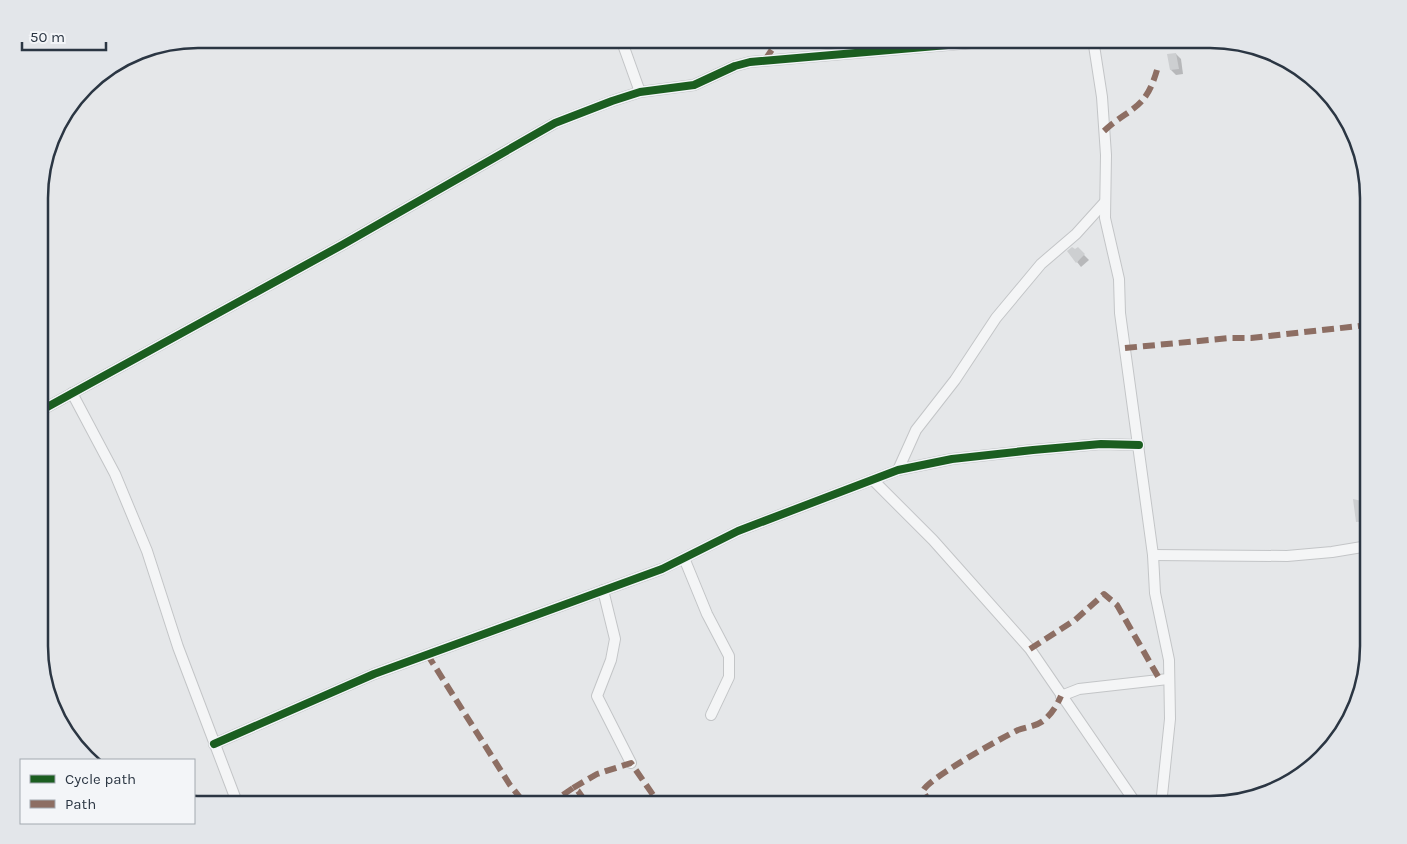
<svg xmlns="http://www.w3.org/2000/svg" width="1407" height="844" viewBox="0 0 1407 844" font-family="Karla,sans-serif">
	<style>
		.shadow { fill: #0003 }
		.building { fill: #cdcfd1 }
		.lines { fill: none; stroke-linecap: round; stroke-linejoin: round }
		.minor-casing { stroke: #c3c5c7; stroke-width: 12 }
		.minor { stroke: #f4f5f6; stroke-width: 10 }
		.quiet { stroke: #8d6e63; stroke-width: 6; stroke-dasharray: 12 6; stroke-linecap: butt }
		.cycleway-casing { stroke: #f3f5f8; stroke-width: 11 }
		.cycleway { stroke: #1b5e20; stroke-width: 8 }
		.rim { fill: none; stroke: #2b3643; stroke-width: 2.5 }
	</style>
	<rect width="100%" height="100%" fill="#e5e7e9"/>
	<g class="shadow">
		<path d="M1176,54L1181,59L1183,74L1176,75L1171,70Z"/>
		<path d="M1083,254L1089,260L1081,267L1077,262Z"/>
		<path d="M1365,503L1368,506V526H1363L1358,521Z"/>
	</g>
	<g class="building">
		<path d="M1176,53L1179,69L1170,70L1167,54Z"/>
		<path d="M1072,247L1075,249L1078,247L1085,254L1076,263L1067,251Z"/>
		<path d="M1353,499L1366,502L1368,521L1356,522Z"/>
	</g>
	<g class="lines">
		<g class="minor-casing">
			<g id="minor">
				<path d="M621,39L640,92"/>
				<path d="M1093,39L1102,97L1106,155L1105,218L1119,279L1120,313L1153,555L1155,593L1169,660L1170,719L1161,805"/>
				<path d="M1366,182L1368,194"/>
				<path d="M72,393L115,474L147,551L178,647L238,805"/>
				<path d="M40,411L342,245L555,123L612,101L640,92L694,85L735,66L750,62L1018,39"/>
				<path d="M898,470L916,430L955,380L996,318L1041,264L1076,234L1104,203"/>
				<path d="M873,480L933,540L1030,649L1137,805"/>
				<path d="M1153,555L1287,556L1332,552L1368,546"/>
				<path d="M684,558L707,614L729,656V677L711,715"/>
				<path d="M603,590L615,639L611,660L597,696L631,763"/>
				<path d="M1061,696L1079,689L1168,679"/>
				<path d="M214,744L374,674L662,569L738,531L898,470L952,459L1033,450L1101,444L1139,445"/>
			</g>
		</g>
		<use href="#minor" class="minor"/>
		<g class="quiet">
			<path d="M765,60L779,39"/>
			<path d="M1104,131C1131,106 1145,111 1157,70"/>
			<path d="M1125,348L1230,338H1251L1368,325"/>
			<path d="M1030,649L1075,620L1104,594L1117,605L1160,680"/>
			<path d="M427,654L510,785L526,805"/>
			<path d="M573,788L597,774L631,763L660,805"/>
			<path d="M548,805L573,788L578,791L588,805"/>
			<path d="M931,805L923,791C927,779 1003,737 1018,730C1027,727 1036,726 1043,721C1052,714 1057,705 1061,696"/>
		</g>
		<g class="cycleway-casing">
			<g id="cycleway">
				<path d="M40,411L342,245L555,123L612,101L640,92L694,85L735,66L750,62L1018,39"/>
				<path d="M214,744L374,674L662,569L738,531L898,470L952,459L1033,450L1101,444L1139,445"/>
			</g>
		</g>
		<use href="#cycleway" class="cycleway"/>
	</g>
	<path d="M0 0H1407V844H0ZM198 48H1210A150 150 0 0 1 1360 198V646A150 150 0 0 1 1210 796H198A150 150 0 0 1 48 646V198A150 150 0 0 1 198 48Z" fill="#e3e6ea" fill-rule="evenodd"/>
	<path class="rim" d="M198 48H1210A150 150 0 0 1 1360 198V646A150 150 0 0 1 1210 796H198A150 150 0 0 1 48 646V198A150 150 0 0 1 198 48Z"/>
	<rect x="20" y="759" width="175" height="65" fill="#f3f5f8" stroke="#a3a9b0"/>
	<rect x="30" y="775" width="25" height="8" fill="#1b5e20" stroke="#a3a9b0"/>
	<text x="65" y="784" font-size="15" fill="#2b3643">Cycle path</text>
	<rect x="30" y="800" width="25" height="8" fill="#8d6e63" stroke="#a3a9b0"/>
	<text x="65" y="809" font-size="15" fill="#2b3643">Path</text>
	<path d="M22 42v8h84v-8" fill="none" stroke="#2b3643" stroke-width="2.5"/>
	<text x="30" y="42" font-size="15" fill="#2b3643" stroke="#f3f5f8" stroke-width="4" paint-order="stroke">50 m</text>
</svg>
